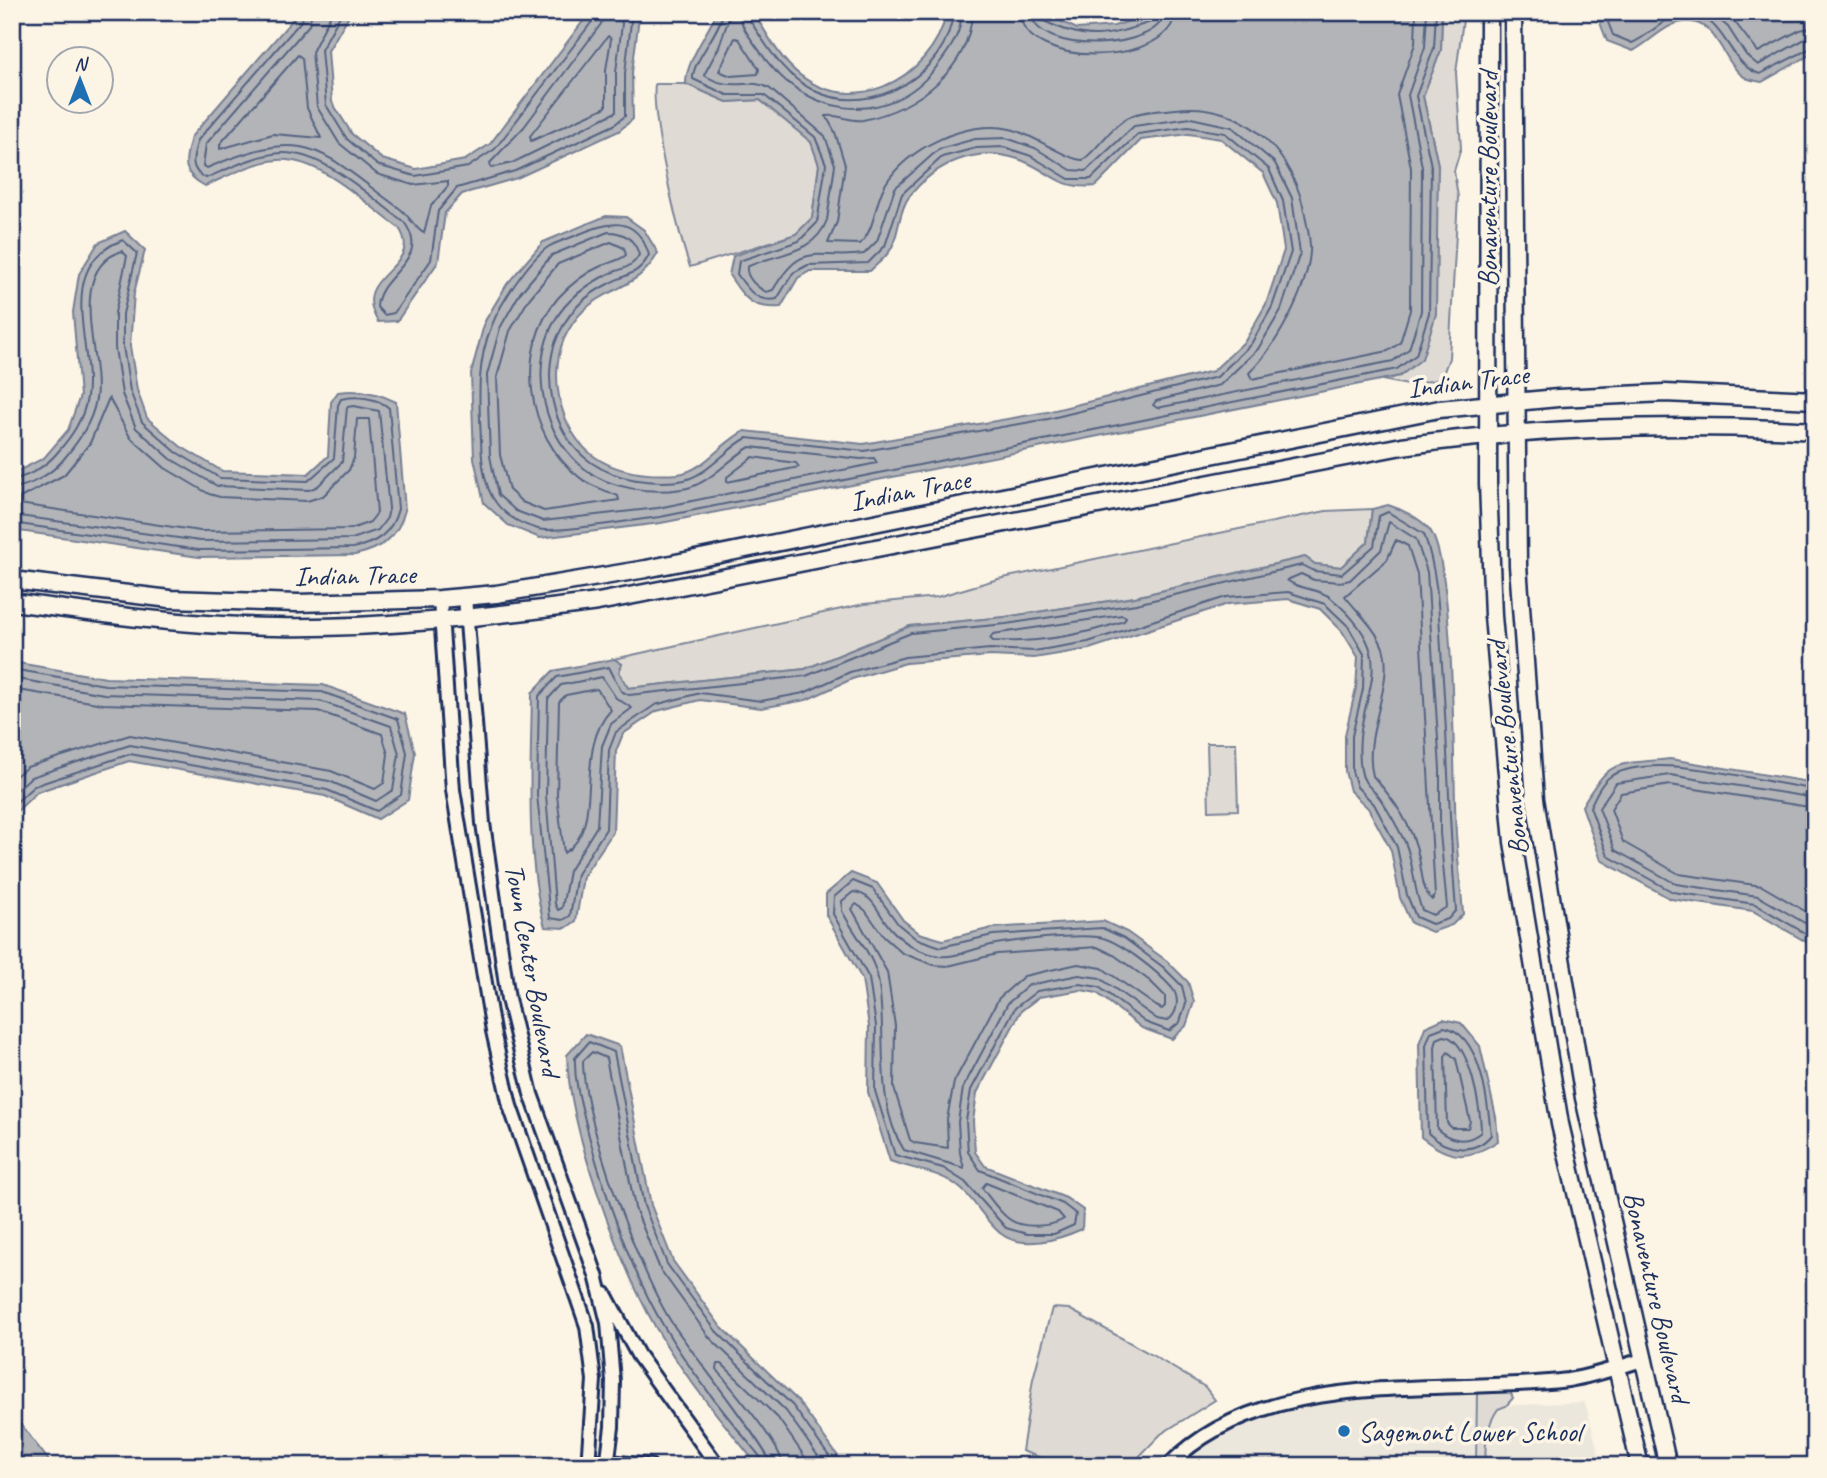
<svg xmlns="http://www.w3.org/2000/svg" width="1827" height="1478" viewBox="0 0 1827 1478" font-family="Caveat,sans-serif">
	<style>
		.built { fill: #ece7dc }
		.green { fill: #dfdbd4; stroke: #7d8599; stroke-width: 2 }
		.water { fill: #b2b4b8; stroke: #767f94; stroke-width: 2 }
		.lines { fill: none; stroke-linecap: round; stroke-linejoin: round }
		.shore { stroke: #576482; stroke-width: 2 }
		.minor-casing { stroke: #1b2f5e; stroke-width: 18 }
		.major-casing { stroke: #1b2f5e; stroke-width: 21 }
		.minor { stroke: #fcf5e5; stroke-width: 12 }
		.major { stroke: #fcf5e5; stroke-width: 16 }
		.poi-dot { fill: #1f6fb2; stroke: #fcf5e5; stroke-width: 2.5 }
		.labels { text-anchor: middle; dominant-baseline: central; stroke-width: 7; stroke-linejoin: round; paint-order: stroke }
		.street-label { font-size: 28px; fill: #1b2f5e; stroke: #fcf5e5 }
		.poi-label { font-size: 28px; fill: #1b2f5e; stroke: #fcf5e5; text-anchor: start }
	</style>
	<rect width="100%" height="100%" fill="#fcf5e5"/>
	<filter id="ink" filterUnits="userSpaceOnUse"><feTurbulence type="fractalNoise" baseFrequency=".0143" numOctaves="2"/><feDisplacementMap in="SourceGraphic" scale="14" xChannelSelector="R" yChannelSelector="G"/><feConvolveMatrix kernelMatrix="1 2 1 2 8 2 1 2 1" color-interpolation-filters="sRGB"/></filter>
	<g filter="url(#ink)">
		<g class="built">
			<path d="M1477,1386L1476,1466H1168L1176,1457L1281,1403Z"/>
			<path d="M1585,1402L1602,1466H1486L1484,1448L1491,1419L1498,1409L1513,1405Z"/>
		</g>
		<g class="green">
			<path d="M1442,12H1464L1456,73L1461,148L1454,171L1458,197L1449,358L1441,379L1408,385L1382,380L1400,376L1438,165L1423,96L1441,50Z"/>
			<path d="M655,84H686L727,102L760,100L811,142L819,165L812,218L796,234L690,267C678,233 651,118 655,84Z"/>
			<path d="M1372,509L1368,542L1341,567L1315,564L1305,557L1135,597L1005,617L910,626L805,669L628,688L619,672L622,664L614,659L864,604L937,597L998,579L1326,511Z"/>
			<path d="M1207,743H1236L1238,810L1209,811Z"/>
			<path d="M1052,1308L1069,1309L1147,1352L1205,1387L1215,1400L1161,1434L1130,1466H1063L1022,1451L1033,1379Z"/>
			<path d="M1504,1389L1510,1391L1513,1398L1506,1406L1498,1409C1486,1426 1484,1445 1486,1466H1476L1477,1392Z"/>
		</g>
		<g class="water">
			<path d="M299,12H351L328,51L332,102L352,134L382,159L416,169L465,160L490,144L590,12H633L639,17L632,73L633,119L619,131L517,178L462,194L445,213L438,262L397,321L378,322C348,273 426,269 399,228C366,204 320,157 278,160C253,162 228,176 205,186C180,172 185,162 191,137Z"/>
			<path d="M717,12H753C765,30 775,51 790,66C845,123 931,82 947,12H1041L1077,29L1114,26L1158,12H1442L1441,50L1423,96L1438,165L1436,314L1422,359L1400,376L661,523L540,538L508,525L484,503L474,458L471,373L485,321L507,284L543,242L606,216L626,217L644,230L658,253C635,296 594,284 568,331C546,369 558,431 595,457C618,473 650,476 678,474C704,471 722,441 745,431L863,444L1047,412L1213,371L1245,341L1266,304L1284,250L1277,203L1263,173L1221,139L1189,134L1141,140L1096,186C1056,190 1051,170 1018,159C977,145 935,163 909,197C899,210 899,232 892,247C888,256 877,264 870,271H810L798,278L781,307C751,309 745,299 729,275L733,256L796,234L812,218L819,165L811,142L760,100L727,102L686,84C685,63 708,33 717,12Z"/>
			<path d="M1596,12H1815V52L1762,82C1757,81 1750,80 1746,78C1722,65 1719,18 1684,22C1666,23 1649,43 1633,51L1607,41Z"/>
			<path d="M125,231L145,250L134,293L130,346L137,390L147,418L180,446L222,471L308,474L328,456L331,402L338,392C358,389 377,392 396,402L405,510C398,537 382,549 355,555L199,557L12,530V474L44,458L68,430L80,396L73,312L79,274L98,243Z"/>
			<path d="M1388,505C1401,509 1420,518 1429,529C1456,561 1453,782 1456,834C1458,861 1461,887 1463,914L1452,925L1432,932L1411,923L1400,898L1391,850L1368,808L1350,791L1345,771V735L1356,688L1358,657L1342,631L1320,609L1288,599L1228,604L1089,649L1034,658L991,656L906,663L852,679L806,700L761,708L700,700L657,711L623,734L616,751L613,832L583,877L576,921L566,928L545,927C525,857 531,766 532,693L553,671L614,659L622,664L619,672L628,688L805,669L910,626L1005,617L1135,597L1305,557L1315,564L1341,567L1368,542L1372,509Z"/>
			<path d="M12,662L106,678L323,685L405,714L415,753L408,800L378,819L325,796L129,761L37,792L12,816Z"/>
			<path d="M1670,759L1815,783V947L1753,911L1671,899L1601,860L1582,806C1610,757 1617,765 1670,759Z"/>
			<path d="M851,873L877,883L903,920L919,933L943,940L992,928L1103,921L1127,932L1167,961L1188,982L1194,1002L1186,1026L1172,1039L1142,1028L1097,993L1081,990L1039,997L1021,1011L977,1093L973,1121L975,1152L985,1166L1066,1198L1083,1210L1082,1229C1060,1239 1022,1251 1000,1233C984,1220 975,1200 960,1188C940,1171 914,1170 890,1161L868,1092L869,1026L862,979L826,915V894Z"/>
			<path d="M1443,1019L1461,1023L1480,1046L1496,1117L1498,1141C1467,1161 1450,1160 1421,1137L1419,1044L1425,1027Z"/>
			<path d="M586,1034L620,1046L651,1205L673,1261L721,1327L798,1401L845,1466H758C723,1422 684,1377 656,1328C619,1263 569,1130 567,1055Z"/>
			<path d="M12,1409L16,1418L53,1466H12Z"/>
		</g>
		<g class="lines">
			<g class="shore">
				<path d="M304,12L302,20L198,140C193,156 188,170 206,178C228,169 249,158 273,154C318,145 369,196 404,222C433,261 378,273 377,307L384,315L394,313L431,260L438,211L457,188L515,171L614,125L625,116V73L631,22L629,12"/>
				<path d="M312,12L309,25L206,144L203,166L207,168C310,125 316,148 399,208C408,214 416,230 424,233L431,206L448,186V181L413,185L377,174L339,143L317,107L312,52L332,12"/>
				<path d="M342,12L321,50L326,105L347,139L377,165L415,176L468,167L495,149L594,19L595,12"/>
				<path d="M604,12L601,24L524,127L490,163L491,168L512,163L616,112V72L622,24L620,12"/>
				<path d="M723,12C720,33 691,63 693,79L727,95H764L815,137L826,164L817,223L799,241L739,261L737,274C748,290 757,303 777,299L793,273L808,265L868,263L885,246L902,194L942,157L976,148L1004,147L1031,156L1069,179H1091L1138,134L1188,127L1225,133L1269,169L1283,201L1291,252L1272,307L1251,344L1217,377L1048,419L864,451L747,438C725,449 706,478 679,481C650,484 617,480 592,463C551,437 538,368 562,328C572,308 588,294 608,284C626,274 639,275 649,255C636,213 608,222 577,235C568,239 556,242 548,247C529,260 500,304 492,325C476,363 479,400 481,440C482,486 491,516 538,529C555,534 637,519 660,517L1397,369L1416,355L1429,313L1431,166L1416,96L1434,48L1436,12"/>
				<path d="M731,12L719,47L704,75C732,93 749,77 769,88L825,136L835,165L827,220C814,256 774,253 747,267C746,278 757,287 766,292L773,290C804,238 815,261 864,254L877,241L895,188L939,149L975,139L1006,138L1035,148L1071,170L1086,171L1134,126L1191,118L1232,127L1275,163L1292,198L1300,253L1281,310L1258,349L1220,385L1156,401L1153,405L1157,408L1393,361L1409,349L1421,311L1422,167L1408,95L1425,47L1427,12"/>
				<path d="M739,12C740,26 751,39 759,50C801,116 887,132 938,65C951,48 961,34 962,12"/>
				<path d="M748,12L749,19C768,48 784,77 817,92C873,117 948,74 953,12"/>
				<path d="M972,12C970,70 916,109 863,120C851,122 838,114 826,116L835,132L845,165L837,222L828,243L860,244C876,228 874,204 885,185C906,148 968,119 1010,129C1033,134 1067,160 1083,160C1099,148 1111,126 1129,117C1142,110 1162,111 1176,109C1246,100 1296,156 1306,220C1308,231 1311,242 1310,252C1307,291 1276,347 1249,373L1252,379L1388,351L1400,343L1410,310L1411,168L1397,95L1415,44L1416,12"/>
				<path d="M1020,12C1022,71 1173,66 1175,12"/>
				<path d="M1031,12C1034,57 1162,51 1164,12"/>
				<path d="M1040,12L1044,21C1088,42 1106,37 1151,22L1155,12"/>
				<path d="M1604,12L1613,35L1632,43C1650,36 1665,15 1685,14C1725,12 1727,65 1760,74L1815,46"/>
				<path d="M1710,12L1728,27L1746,55L1758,65L1805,39L1815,37"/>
				<path d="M1727,12L1758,52L1800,30L1815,27"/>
				<path d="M608,36L611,39L606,70V107L531,141L530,136Z"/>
				<path d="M735,38L739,39L759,69L758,74L731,76L719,71Z"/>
				<path d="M298,55L302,58L307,108L321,138L273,134L220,149V144Z"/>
				<path d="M608,232C624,232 635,240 639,255C631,270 617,269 604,276C582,288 561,305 551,328C531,375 543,436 585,469C610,489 651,494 682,489C708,486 728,459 750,447L861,459L874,458L877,463L658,508L543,521L516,511L498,495L490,456L487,375L500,328L520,293L552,255Z"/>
				<path d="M611,242L624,248L626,255C619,261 610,262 601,266C585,273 570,285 558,298C514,349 526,436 579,477C589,486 605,490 618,496L619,500L544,511L522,502L509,490L500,455L497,377L510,331L529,299L558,264Z"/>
				<path d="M109,398L130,437L165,468L209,494L220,497L307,501L323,496L349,470L354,458L357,419H369L377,513L370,522L351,529L200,531L19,504L20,498L64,475L90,443Z"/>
				<path d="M753,457L796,463L799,467L727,482V477Z"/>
				<path d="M12,479C28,478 47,465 57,453C71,437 84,419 87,397C95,349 52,265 123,240L137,253L123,314V346L130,391L142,422L176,452L220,478L308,481L334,458L338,405L341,399C356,395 378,398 389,408L398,509C392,533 377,543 353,548L199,550L12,523"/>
				<path d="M12,488C30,487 52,473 63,460C78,442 92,423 96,399C103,358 64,270 122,251L127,256L115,313V348L122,394L136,428L171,459L217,486L309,490L318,486L342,462L347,407L354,406L379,411L389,508L387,518L378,530L352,539L200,541L12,515"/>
				<path d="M1388,512L1424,534C1439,576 1439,620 1442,665C1448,747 1449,828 1456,910L1448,919L1432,924L1416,917L1407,895L1397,847L1374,804L1357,787L1352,771V736L1363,689L1364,654L1348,626L1325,604L1288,592L1226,597L1088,642L1034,651L990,649L905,657L850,672L804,693L761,701L700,693L655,705L616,732L609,750L606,829L577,874L570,916L563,920L550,918L537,795L539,696L557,677L609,667L621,691L629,695L806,676L911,633L1006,624L1136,604L1302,565L1314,571L1342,574L1374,546L1379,516Z"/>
				<path d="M1389,522L1416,539L1427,572L1440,769V833L1447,907L1433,915L1422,910C1413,888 1414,863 1405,842C1398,828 1390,813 1381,800C1374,789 1363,785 1361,770C1349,695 1411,665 1331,598C1319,588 1298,590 1287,580L1301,574L1314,580L1341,582L1350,580L1381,550Z"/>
				<path d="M1396,540L1408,546L1417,574L1435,896L1432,900C1422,891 1422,871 1419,858C1413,826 1394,800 1373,776C1362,735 1395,684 1383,648C1375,627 1358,613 1345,596L1387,560Z"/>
				<path d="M1122,615L1126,617L1124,621C1080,636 1039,643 993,641L990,638L993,634Z"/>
				<path d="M12,669L105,685L322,692L398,719L407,753L401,795L377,811L327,790L130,754L34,786L12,806"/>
				<path d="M602,677L616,698L632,708L611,724L602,746L597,826L569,871L562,908L558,910L555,904L546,795L548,699L561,685Z"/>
				<path d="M12,678L104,694L320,701L391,726L399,754L393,790L376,801L329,781L130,745L31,777L12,794"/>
				<path d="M12,689L103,704L318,711L382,734L388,754L384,783L375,789L331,771L130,735L27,767L12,779"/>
				<path d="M597,689L611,710C572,751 607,827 564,853L557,795L559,702L566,695Z"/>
				<path d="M1815,789C1764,784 1656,749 1611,776C1601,782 1595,797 1590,807L1608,856L1673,892L1755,904L1815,939"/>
				<path d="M1815,798L1670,775L1616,783L1599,808L1615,850L1676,884L1758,896L1815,929"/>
				<path d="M1815,808L1670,785L1621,793L1611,809L1623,842L1679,874L1762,886L1815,917"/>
				<path d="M853,881L873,889L898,924L915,938L941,947L993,935L1102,928L1124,938L1163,967L1182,986L1186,1003L1180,1022L1169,1031L1145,1022L1099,987L1080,984L1037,991L1015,1008L971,1090L966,1121L968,1152L980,1170L1063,1204L1076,1214L1074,1225L1054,1234H1027L1006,1228L965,1182L943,1168L895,1155L875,1091L876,1026L869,978L833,914L834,897Z"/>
				<path d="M853,892C876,894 878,917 893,931C905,944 922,953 939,956C955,958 976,948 991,945C1016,940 1074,934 1098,937C1118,939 1159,973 1172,988C1180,998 1178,1014 1167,1021L1157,1019L1100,978L1079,975L1029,985L1008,1003L963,1088L958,1122L960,1153L964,1168L904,1150C873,1102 888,1033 878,979C874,956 853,932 842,911V901Z"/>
				<path d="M856,904L865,910L884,937L902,953L934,965L948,966L997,954L1097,947L1114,955L1150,981L1165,996V1006L1162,1009L1156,1006L1102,968L1078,964L1024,976L999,998L954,1082L947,1119L948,1148L915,1143L910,1140L894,1088L895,1026L887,972L852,909Z"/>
				<path d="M1444,1027C1481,1033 1488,1103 1491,1135C1474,1156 1445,1150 1428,1133L1426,1045L1431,1032Z"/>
				<path d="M1444,1036C1470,1039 1481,1110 1481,1132C1467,1144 1450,1141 1437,1129L1435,1047L1437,1039Z"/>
				<path d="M1448,1052L1456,1059L1470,1121L1468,1128H1452L1447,1123L1445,1056Z"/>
				<path d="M986,1183L1058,1212L1064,1219C1051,1227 1022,1229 1009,1219C999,1212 990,1198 982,1188Z"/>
				<path d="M763,1466L762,1459C727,1416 691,1373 663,1325C632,1273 605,1195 589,1136C583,1110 574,1085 575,1058L589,1042L614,1052L644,1206L667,1264L716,1331L793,1406L836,1466"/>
				<path d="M772,1466C771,1453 686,1345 672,1323C639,1272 583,1120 583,1061L592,1052L606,1058L635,1208L660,1269L709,1337L786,1411L825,1466"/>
				<path d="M783,1466C782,1445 731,1389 717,1369L718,1364H722L778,1418L811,1466"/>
			</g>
			<g class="minor-casing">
				<g id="minor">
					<path d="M465,597L483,823L508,999L531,1094L596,1275L608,1323L613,1381L612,1427L607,1466"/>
					<path d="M440,599L453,790L493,1031L510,1106L587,1326L594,1380L588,1466"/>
					<path d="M605,1294L638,1355L718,1466"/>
					<path d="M599,1461L650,1466"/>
					<path d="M1168,1466C1266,1365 1440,1396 1568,1380C1594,1376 1620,1367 1645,1359"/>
				</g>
			</g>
			<g class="major-casing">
				<g id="major">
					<path d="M1489,12L1488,483L1493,616L1513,842L1560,1124L1640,1466"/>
					<path d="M1513,12L1518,565L1535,799L1584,1098L1668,1466"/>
					<path d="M12,580L170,599L298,603L440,599L496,594L646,569L1439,409L1558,398L1665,393L1815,400"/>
					<path d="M12,602C100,614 187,626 276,627C384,629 491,616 598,602L1402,446C1539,427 1677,423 1815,431"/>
				</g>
			</g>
			<use href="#minor" class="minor"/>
			<use href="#major" class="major"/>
		</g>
	</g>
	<circle class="poi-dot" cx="1344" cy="1431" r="7"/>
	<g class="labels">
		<g class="street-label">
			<text transform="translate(1487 179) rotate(-90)">Bonaventure Boulevard</text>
			<text transform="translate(1468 381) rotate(-7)">Indian Trace</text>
			<text transform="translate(910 490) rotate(-11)">Indian Trace</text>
			<text transform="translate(355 575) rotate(-1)">Indian Trace</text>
			<text transform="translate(1507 748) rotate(-96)">Bonaventure Boulevard</text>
			<text transform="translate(533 970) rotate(80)">Town Center Boulevard</text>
			<text transform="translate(1657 1297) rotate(77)">Bonaventure Boulevard</text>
		</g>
		<g class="poi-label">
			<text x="1358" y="1431">Sagemont Lower School</text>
		</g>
	</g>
	<rect width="1827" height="1478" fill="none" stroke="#fcf5e5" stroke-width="42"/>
	<rect x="21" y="21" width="1785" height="1436" fill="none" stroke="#1b2f5e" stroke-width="2.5" filter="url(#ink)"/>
	<g transform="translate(80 80)"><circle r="33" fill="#fcf5e5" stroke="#a2a6af" stroke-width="2"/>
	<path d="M0-5L12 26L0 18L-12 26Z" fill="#1f6fb2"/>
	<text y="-10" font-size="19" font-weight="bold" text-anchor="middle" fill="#1b2f5e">N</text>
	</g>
</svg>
